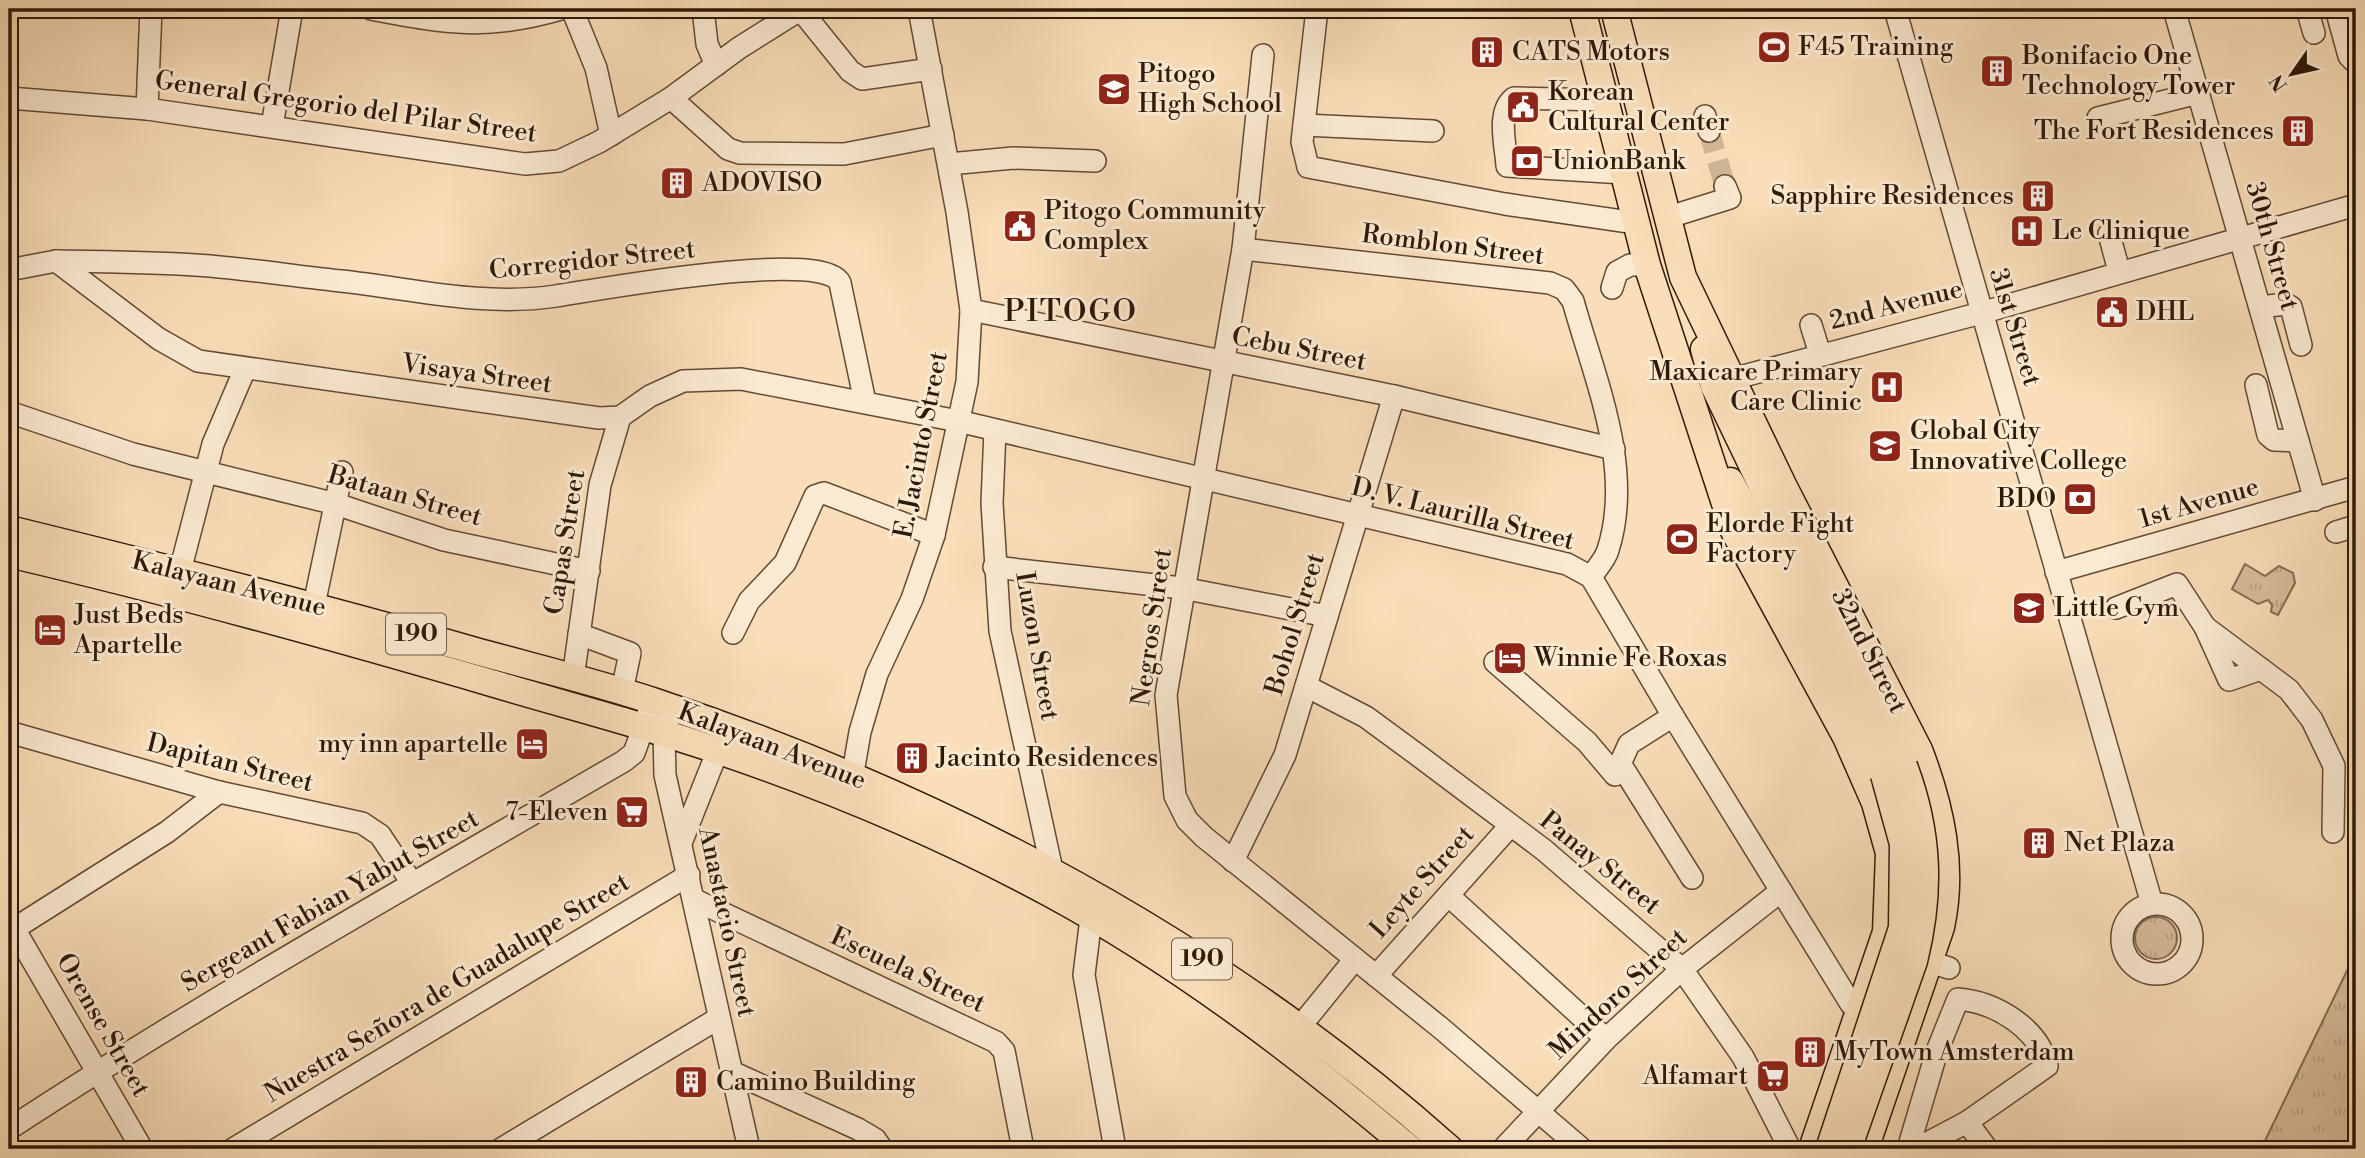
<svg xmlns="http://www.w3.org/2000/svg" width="2365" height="1158" viewBox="0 0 2365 1158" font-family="'Libre Bodoni',serif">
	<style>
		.grass { fill: url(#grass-tufts); stroke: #836b52; stroke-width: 2 }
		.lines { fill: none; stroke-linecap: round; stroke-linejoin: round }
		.minor-tunnel { stroke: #d1b796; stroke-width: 21; stroke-dasharray: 21 10; stroke-linecap: butt }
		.minor-casing { stroke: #624a34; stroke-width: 24 }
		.major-casing { stroke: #2f1908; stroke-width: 29 }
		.minor { stroke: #fbead2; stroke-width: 21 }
		.major { stroke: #f9deb9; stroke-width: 26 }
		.major-bridge-casing { stroke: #2f1908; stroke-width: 29; stroke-linecap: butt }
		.major-bridge { stroke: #f9deb9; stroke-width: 26 }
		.labels { text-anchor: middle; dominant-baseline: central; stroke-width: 6; stroke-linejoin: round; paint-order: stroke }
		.shield { fill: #fbead2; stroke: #6c5845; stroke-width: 2 }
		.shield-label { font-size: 24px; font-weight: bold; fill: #2f1908 }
		.poi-label { font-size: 26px; fill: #2f1908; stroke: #fbead2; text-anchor: start }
		.street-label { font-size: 26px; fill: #2f1908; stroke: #fbead2 }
		.quarter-label { font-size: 30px; letter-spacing: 2px; fill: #2f1908; stroke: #fbead2 }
	</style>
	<defs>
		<pattern id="grass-tufts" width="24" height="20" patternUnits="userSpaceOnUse" patternTransform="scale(1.75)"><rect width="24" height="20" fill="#d7bd9b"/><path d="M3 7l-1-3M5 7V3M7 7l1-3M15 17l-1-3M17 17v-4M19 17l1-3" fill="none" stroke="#b9a284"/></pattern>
	</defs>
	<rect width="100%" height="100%" fill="#f9deb9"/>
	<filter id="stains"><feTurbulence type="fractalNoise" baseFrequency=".00286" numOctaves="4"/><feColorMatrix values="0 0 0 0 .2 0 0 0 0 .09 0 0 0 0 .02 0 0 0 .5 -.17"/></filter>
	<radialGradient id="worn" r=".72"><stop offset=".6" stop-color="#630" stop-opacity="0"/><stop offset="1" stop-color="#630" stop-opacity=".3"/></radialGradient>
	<g class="grass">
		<path d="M2245,564L2265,576L2279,566L2293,573L2295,583L2278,615L2271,612L2272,605L2268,600L2258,604L2232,589Z"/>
		<circle cx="2156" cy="938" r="21"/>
		<path d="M2356,952V1149H2261Z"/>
	</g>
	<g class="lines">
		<path class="minor-tunnel" d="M1709,131L1725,186"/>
		<g class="minor-casing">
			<g id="minor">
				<path d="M371,9C446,23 486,31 561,9"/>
				<path d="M572,9L596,68L611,135"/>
				<path d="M703,9L707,44L716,65"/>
				<path d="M800,9L850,71L862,79L931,69"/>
				<path d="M1317,9L1302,142L1308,167L1505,204L1636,223"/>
				<path d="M1895,9L2152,904"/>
				<path d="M2174,9L2315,500"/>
				<path d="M2307,9L2314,33"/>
				<path d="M2336,9L2349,56L2356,63"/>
				<path d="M1263,55L1243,249L1166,695L1175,796L1187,820L1204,837L1442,1029L1582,1149"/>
				<path d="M9,98L147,109L525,164L559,161L599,142L671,98L739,48L801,9"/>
				<path d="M671,98L728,149L740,153L844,154L943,135"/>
				<path d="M1605,100L1514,98C1496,112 1506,146 1507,166L1624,173"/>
				<path d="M147,109L151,9"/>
				<path d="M1705,116L1709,131"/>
				<path d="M2098,118L2198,93"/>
				<path d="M1304,125L1433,131"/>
				<path d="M272,126L292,9"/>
				<path d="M949,164L1013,158L1095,161"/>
				<path d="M1669,217L1730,198L1725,186"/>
				<path d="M2109,234L2119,271"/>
				<path d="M1243,249L1550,283L1564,289L1573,301C1595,380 1634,468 1608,550C1605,560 1596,569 1591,577"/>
				<path d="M56,261C107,262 159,262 210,266C253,270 297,276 341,281C415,289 482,307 556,296C596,290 825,248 840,283L865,402"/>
				<path d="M9,270L56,261L159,339L198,361L599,418L620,417L650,396L683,381L741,379L958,421L1567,564L1591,577L1673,716L1851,1004"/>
				<path d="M1612,288L1617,272L1630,265H1647"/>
				<path d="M2260,307L2286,304L2291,307L2301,345"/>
				<path d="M971,310L1394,396L1614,449"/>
				<path d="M1811,325L1820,354"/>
				<path d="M1732,379L1981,313L2356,205"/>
				<path d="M2256,385L2268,435L2274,440L2298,441"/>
				<path d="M9,412L133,454L336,504L444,540L589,571"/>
				<path d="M995,430L992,503L1000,631L1052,870"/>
				<path d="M2336,532L2356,526"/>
				<path d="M994,567L1182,588L1327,616"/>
				<path d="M180,571L213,444L245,369"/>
				<path d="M2056,572L2356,487"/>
				<path d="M314,605L342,472"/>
				<path d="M2116,608L2177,584L2205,627L2229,680L2261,669"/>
				<path d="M2205,627L2289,690L2312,720L2334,766L2333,832"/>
				<path d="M733,633L749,601L785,563L815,496L824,493L934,535"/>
				<path d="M579,634L630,653L622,691"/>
				<path d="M1495,662L1587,742L1615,775L1629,744L1673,716"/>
				<path d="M573,678L600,485L620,417"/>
				<path d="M1306,686L1366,717L1415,753L1544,850L1682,969L1743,1057L1790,1149"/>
				<path d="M668,720L664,733L665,775L749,1149"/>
				<path d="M9,732L219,792L362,823L380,835L412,883"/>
				<path d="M1621,765L1692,878"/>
				<path d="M850,790L860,732L877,674L912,599L934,535L967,382L971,310L957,212L919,9"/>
				<path d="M681,843L718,750"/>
				<path d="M1233,861L1285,755L1394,396"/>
				<path d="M1449,896L1606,1039"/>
				<path d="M695,900L996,1042L1004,1051L1023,1149"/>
				<circle cx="2157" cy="939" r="35"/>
				<path d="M1091,918L1084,975L1115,1149"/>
				<path d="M9,920L142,1149"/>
				<path d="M9,932L167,832L219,792"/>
				<path d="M1930,962L1949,968"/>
				<path d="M1376,976L1510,826"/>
				<path d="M1299,1028L1355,959"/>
				<path d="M732,1072L858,1129L875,1139L882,1149"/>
				<path d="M1967,1122L1987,1149"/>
				<path d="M9,1129C209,998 418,881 624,761L634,753L648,714"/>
				<path d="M233,1149L689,875"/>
				<path d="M501,1149L719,1018"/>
				<path d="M1503,1149L1606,1039L1682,969L1781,891"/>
				<path d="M1908,1149L1937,1051L1958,999C1995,1002 2039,1028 2047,1066L1967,1122L1916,1149"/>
			</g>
		</g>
		<g class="major-casing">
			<g id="major">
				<path d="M1582,9L1647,265L1734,531L1846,737L1875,803L1889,853L1886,932L1812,1149"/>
				<path d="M1614,9L1683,277L1783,485L1919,750C1941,807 1954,867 1941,927L1865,1149"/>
				<path d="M1704,349L1714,386L1764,490L1904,766"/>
				<path d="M1730,481L1868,738L1884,775"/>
				<path d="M9,529C164,567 318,606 472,650C533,667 596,682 656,702C947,799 1220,944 1450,1149"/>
				<path d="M9,554C172,592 334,637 495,684C562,704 629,721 695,743C818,783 938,833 1051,894C1180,964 1299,1055 1410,1149"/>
			</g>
		</g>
		<use href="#minor" class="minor"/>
		<use href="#major" class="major"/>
		<g class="major-bridge-casing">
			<g id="major-bridge">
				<path d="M1829,1149L1902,928L1903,844L1884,775"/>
				<path d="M1848,1149L1914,961C1931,893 1929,832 1904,766"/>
			</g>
		</g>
		<use href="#major-bridge" class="major-bridge"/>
	</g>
	<defs>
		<g id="stadium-square" transform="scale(1.75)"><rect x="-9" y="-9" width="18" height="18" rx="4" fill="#8f2418" stroke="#fbead2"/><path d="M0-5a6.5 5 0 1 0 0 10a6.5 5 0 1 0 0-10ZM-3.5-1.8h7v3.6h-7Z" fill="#fff"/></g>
		<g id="building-square" transform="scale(1.75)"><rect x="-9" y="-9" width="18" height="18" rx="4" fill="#8f2418" stroke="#fbead2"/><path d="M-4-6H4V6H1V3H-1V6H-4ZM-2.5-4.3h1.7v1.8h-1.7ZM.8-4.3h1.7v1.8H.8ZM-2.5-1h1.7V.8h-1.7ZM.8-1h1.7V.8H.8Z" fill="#fff"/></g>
		<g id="school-square" transform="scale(1.75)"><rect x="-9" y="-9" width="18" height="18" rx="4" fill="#8f2418" stroke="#fbead2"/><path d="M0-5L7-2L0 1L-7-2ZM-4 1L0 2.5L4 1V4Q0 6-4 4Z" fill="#fff"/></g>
		<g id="civic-square" transform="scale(1.75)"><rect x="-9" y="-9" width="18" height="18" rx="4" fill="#8f2418" stroke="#fbead2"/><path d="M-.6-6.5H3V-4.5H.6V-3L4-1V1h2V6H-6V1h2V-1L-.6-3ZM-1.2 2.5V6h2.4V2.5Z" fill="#fff"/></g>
		<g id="bank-square" transform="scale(1.75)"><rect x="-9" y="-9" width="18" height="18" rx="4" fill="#8f2418" stroke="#fbead2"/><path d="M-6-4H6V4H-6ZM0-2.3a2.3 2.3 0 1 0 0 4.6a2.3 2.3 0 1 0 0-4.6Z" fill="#fff"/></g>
		<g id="hospital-square" transform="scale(1.75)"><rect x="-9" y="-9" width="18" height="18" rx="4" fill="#8f2418" stroke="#fbead2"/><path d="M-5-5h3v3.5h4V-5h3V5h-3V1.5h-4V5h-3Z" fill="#fff"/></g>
		<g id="university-square" transform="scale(1.75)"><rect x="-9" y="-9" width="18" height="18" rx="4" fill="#8f2418" stroke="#fbead2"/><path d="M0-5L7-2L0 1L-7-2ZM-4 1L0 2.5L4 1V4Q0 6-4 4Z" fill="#fff"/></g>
		<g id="hotel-square" transform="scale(1.75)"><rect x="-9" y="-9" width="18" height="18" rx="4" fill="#8f2418" stroke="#fbead2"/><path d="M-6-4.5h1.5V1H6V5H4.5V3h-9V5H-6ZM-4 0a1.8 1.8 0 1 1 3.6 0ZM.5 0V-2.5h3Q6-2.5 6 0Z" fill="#fff"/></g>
		<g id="supermarket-square" transform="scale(1.75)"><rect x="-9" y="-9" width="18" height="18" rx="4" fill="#8f2418" stroke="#fbead2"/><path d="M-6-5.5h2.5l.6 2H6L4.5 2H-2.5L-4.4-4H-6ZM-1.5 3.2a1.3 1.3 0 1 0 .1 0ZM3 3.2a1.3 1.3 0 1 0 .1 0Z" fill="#fff"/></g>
	</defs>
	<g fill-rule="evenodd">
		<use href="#stadium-square" x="1774" y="47"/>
		<use href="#building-square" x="1487" y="52"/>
		<use href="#building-square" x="1997" y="71"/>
		<use href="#school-square" x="1114" y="89"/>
		<use href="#civic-square" x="1523" y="107"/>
		<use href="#building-square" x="2298" y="131"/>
		<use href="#bank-square" x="1527" y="161"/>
		<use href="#building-square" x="677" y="183"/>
		<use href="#building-square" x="2038" y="196"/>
		<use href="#civic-square" x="1020" y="226"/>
		<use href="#hospital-square" x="2027" y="231"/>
		<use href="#civic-square" x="2112" y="312"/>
		<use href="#hospital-square" x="1887" y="387"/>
		<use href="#university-square" x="1885" y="446"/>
		<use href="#bank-square" x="2080" y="499"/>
		<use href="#stadium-square" x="1682" y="539"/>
		<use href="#school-square" x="2029" y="608"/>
		<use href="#hotel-square" x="50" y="630"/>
		<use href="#hotel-square" x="1510" y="658"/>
		<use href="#hotel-square" x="532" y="744"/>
		<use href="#building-square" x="912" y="758"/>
		<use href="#supermarket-square" x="632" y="812"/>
		<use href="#building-square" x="2039" y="843"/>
		<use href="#building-square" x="1810" y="1052"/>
		<use href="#supermarket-square" x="1773" y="1076"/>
		<use href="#building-square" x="691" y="1082"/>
	</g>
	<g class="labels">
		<g class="shield">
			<rect x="386" y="613.5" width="60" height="41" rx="5"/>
			<rect x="1172" y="938.5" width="60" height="41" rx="5"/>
		</g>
		<g class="shield-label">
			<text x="416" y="634">190</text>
			<text x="1202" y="959">190</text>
		</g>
		<g class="poi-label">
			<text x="1798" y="47">F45 Training</text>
			<text x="1512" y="52">CATS Motors</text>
			<text x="2022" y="56">Bonifacio One<tspan x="2022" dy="30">Technology Tower</tspan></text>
			<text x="1138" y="74">Pitogo<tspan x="1138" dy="30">High School</tspan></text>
			<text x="1548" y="92">Korean<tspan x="1548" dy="30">Cultural Center</tspan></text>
			<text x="2274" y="131" text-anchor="end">The Fort Residences</text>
			<text x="1552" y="161">UnionBank</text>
			<text x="702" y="183">ADOVISO</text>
			<text x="2014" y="196" text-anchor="end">Sapphire Residences</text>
			<text x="1044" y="211">Pitogo Community<tspan x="1044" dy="30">Complex</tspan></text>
			<text x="2052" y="231">Le Clinique</text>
			<text x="2136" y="312">DHL</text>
			<text x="1862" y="372" text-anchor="end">Maxicare Primary<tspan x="1862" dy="30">Care Clinic</tspan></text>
			<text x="1910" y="431">Global City<tspan x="1910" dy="30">Innovative College</tspan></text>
			<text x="2056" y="499" text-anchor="end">BDO</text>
			<text x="1706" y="524">Elorde Fight<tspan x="1706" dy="30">Factory</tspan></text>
			<text x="2054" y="608">Little Gym</text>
			<text x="74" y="615">Just Beds<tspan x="74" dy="30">Apartelle</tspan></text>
			<text x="1534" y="658">Winnie Fe Roxas</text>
			<text x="508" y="744" text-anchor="end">my inn apartelle</text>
			<text x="936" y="758">Jacinto Residences</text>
			<text x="608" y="812" text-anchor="end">7-Eleven</text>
			<text x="2064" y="843">Net Plaza</text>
			<text x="1834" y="1052">MyTown Amsterdam</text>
			<text x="1748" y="1076" text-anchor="end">Alfamart</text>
			<text x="716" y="1082">Camino Building</text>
		</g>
		<g class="street-label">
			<text transform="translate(346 107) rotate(8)">General Gregorio del Pilar Street</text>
			<text transform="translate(1453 245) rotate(7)">Romblon Street</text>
			<text transform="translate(2272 246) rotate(74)">30th Street</text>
			<text transform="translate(592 260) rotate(-6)">Corregidor Street</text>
			<text transform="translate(1896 305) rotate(-14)">2nd Avenue</text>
			<text transform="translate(2015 327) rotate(73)">31st Street</text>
			<text transform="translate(1299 349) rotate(11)">Cebu Street</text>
			<text transform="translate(477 374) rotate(8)">Visaya Street</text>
			<text transform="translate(921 445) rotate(-79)">E. Jacinto Street</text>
			<text transform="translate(405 496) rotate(16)">Bataan Street</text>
			<text transform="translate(2199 503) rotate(-16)">1st Avenue</text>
			<text transform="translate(1463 514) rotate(14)">D. V. Laurilla Street</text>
			<text transform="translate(565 542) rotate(-81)">Capas Street</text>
			<text transform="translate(229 584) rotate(14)">Kalayaan Avenue</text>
			<text transform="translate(1295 624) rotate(-73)">Bohol Street</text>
			<text transform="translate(1152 627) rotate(-82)">Negros Street</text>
			<text transform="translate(1037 646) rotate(80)">Luzon Street</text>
			<text transform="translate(1869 651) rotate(63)">32nd Street</text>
			<text transform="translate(772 746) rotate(21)">Kalayaan Avenue</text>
			<text transform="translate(230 763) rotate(14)">Dapitan Street</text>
			<text transform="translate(1600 863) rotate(39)">Panay Street</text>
			<text transform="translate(1422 882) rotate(-48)">Leyte Street</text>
			<text transform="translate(330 901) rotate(-30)">Sergeant Fabian Yabut Street</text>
			<text transform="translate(727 922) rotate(78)">Anastacio Street</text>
			<text transform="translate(908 970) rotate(25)">Escuela Street</text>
			<text transform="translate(447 988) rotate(-31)">Nuestra Señora de Guadalupe Street</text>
			<text transform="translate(1618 994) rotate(-43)">Mindoro Street</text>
			<text transform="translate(103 1025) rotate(60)">Orense Street</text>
		</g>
		<g class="quarter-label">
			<text x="1071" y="312">PITOGO</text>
		</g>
	</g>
	<rect width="2365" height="1158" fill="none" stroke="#f9deb9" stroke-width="35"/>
	<rect x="10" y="10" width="2344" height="1137" fill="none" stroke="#2f1908" stroke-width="3.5"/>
	<rect x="18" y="18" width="2330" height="1123" fill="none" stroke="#2f1908" stroke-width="2"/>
	<g transform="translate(2292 74) rotate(236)" stroke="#fbead2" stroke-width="5" paint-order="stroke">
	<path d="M0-5L12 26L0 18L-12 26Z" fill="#2f1908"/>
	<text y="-10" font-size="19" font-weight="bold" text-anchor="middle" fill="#2f1908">N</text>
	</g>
	<rect width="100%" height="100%" filter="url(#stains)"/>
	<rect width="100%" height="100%" fill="url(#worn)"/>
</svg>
